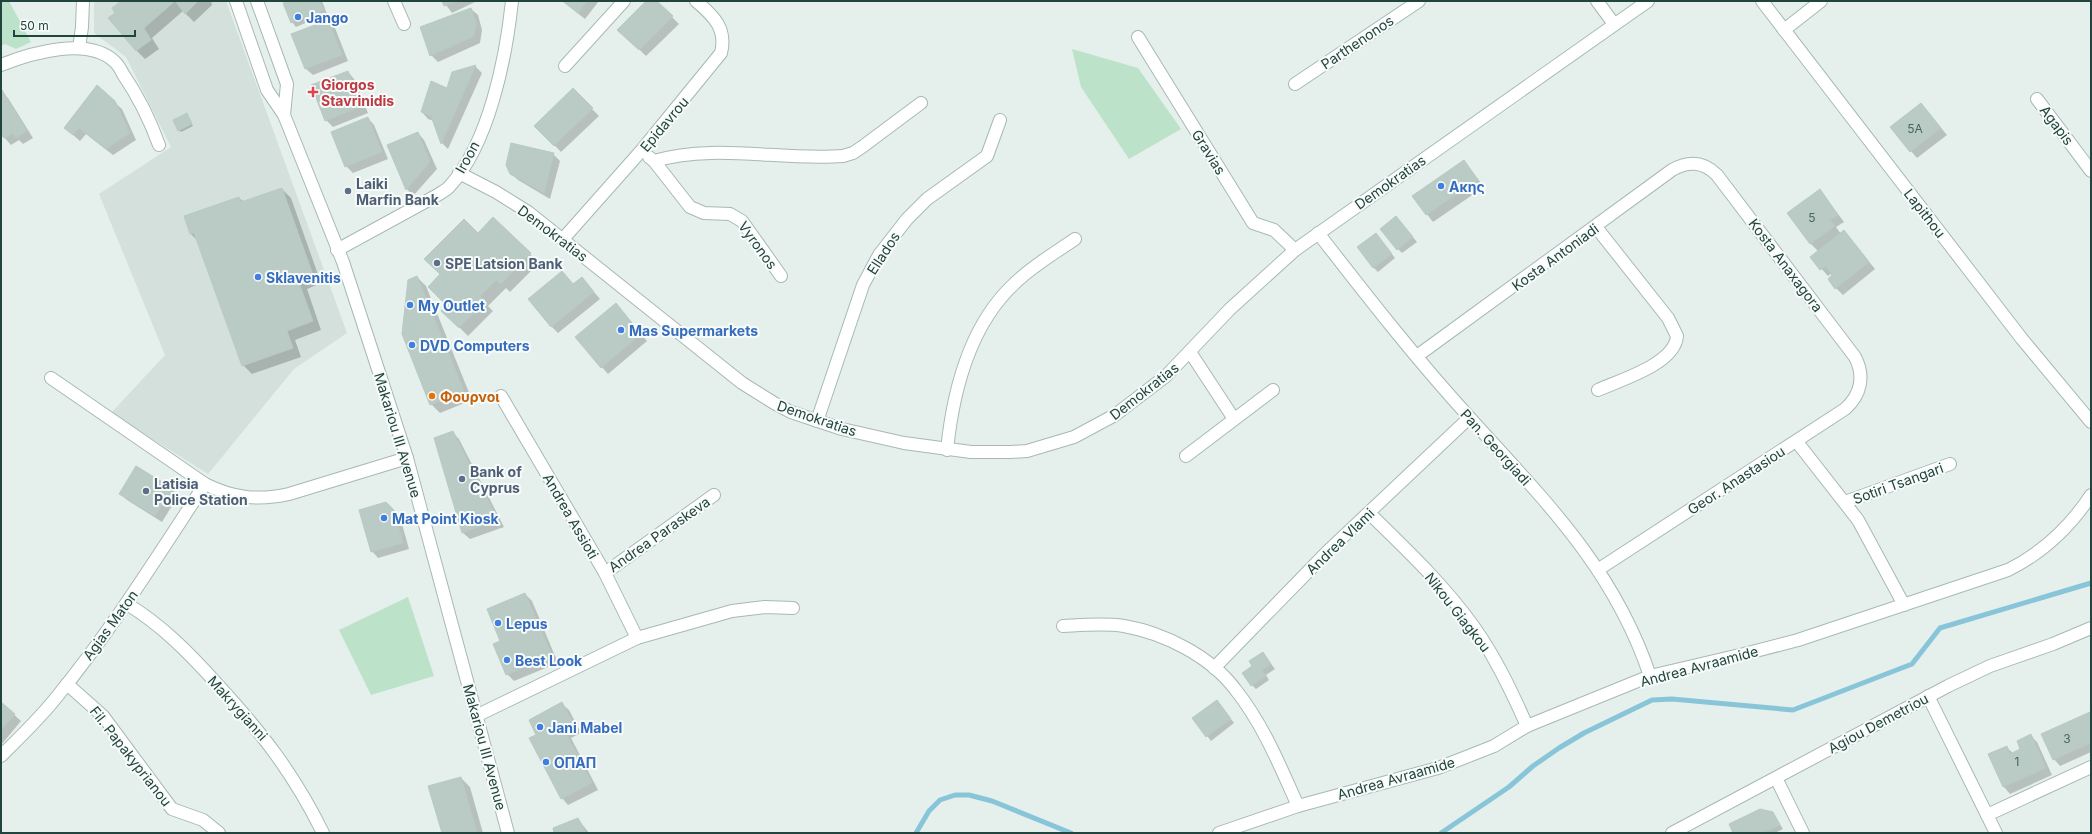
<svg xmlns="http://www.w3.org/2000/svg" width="2092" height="834" viewBox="0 0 2092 834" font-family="Inter,sans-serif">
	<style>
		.built { fill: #d3e0db }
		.green { fill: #bde2ca }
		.shadow { fill: #0003 }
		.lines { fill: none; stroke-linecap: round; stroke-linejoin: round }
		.stream { stroke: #89c5d9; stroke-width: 5 }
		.building { fill: #bacbc5; stroke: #b7cac4 }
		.minor-casing { stroke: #a7b9b4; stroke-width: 14 }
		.tertiary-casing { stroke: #a7b9b4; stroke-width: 14 }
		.minor { stroke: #fff; stroke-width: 12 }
		.tertiary { stroke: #fff; stroke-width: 12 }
		.shop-dot { fill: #3f7fe0; stroke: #f7fbf9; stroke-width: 1.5 }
		.health-dot { fill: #e0444e; stroke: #f7fbf9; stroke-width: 1.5 }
		.service-dot { fill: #5c6f8a; stroke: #f7fbf9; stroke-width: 1.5 }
		.food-dot { fill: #e8710a; stroke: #f7fbf9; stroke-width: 1.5 }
		.labels { text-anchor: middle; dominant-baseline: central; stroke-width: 4; stroke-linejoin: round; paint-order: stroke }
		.number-label { font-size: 12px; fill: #486660 }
		.shop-label { font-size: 14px; font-weight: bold; fill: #366cbe; stroke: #f7fbf9; text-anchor: start }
		.street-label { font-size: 14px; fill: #22443e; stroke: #f7fbf9 }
		.health-label { font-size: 14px; font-weight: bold; fill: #be3a42; stroke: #f7fbf9; text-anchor: start }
		.service-label { font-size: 14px; font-weight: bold; fill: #4e5e75; stroke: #f7fbf9; text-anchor: start }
		.food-label { font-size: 14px; font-weight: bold; fill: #c56008; stroke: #f7fbf9; text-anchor: start }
	</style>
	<rect width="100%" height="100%" fill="#e5f0ec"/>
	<path class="built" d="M97,1H226L347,333L294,369L208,474L111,413L165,355L99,194L171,147L126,57L94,33V3Z"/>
	<g class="green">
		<path d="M1,1H9L31,42L16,49L5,44L1,46Z"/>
		<path d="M1072,49L1138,68L1181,129L1129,159L1081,87Z"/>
		<path d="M408,597L434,676L371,695L339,630Z"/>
	</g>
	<g class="shadow">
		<path d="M122,1H211L212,5L194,22L183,11L152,38L159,49L145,59L136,50L117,14Z"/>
		<path d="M289,1H322L327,14L296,27L292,22Z"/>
		<path d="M443,1H477L452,13Z"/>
		<path d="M562,1H599L585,19Z"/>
		<path d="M648,1H656L679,24L646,56L619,30Z"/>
		<path d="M471,9L478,15L482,30L480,43L438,62L431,55Z"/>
		<path d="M328,21L335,28L348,61L313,75L306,69L293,35Z"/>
		<path d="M475,66L482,73L448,149L442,143L434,121L428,119L422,112L447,89L453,73Z"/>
		<path d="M348,72L354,79L368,113L333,127L326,120Z"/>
		<path d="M573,90L599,116L561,152L536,126Z"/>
		<path d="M1,92L8,98L33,138L23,144L19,140L11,145L3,136L1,137Z"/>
		<path d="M114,102L122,109L136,140L113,155L86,134L80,141L65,128Z"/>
		<path d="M1921,104L1947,135L1917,158L1891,128Z"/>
		<path d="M187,115L193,126L181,132L179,130Z"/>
		<path d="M368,118L374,125L388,159L353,173L346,166Z"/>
		<path d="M418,133L424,140L437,169L413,196L407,189L388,146Z"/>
		<path d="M553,154L560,161L550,199L518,180L511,173Z"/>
		<path d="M1464,161L1484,187L1433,222L1413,196Z"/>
		<path d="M282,189L291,198L321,283L307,289L321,330L295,340L301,357L252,374L243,365L198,241L191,234L185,217L239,198L244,202Z"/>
		<path d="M1820,190L1844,222L1836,227L1841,234L1850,238L1875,269L1843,295L1836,288L1832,273L1828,276L1811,257L1818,251L1811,244Z"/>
		<path d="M493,218L539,263L510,292L506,288L488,306L493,311L468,336L443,311L448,306L478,234Z"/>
		<path d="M1400,222L1417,242L1402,253L1398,249Z"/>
		<path d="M1376,234L1395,258L1378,272L1373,267Z"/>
		<path d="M562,272L574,285L582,278L600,299L558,333L551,326Z"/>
		<path d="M417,277L426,286L472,400L440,413L431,404Z"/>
		<path d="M622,311L647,341L608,374L602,367Z"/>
		<path d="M453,433L459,439L504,527L470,539L463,533Z"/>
		<path d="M136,467L172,489L178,496L162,522L127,500L120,493Z"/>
		<path d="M386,504L400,517L409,549L378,558L372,551Z"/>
		<path d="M525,594L532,601L558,663L514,681L507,674L501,641Z"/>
		<path d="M1263,653L1275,669L1266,675L1269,680L1256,689L1252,685L1253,666Z"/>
		<path d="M1,703L21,721L1,745Z"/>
		<path d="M562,704L569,710L581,733L571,738L598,790L568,805L562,798L538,735Z"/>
		<path d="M1221,706L1234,723L1211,741L1194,719Z"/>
		<path d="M2089,713L2091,715V752L2060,766L2054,759Z"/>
		<path d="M2031,736L2037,742L2052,775L2010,794L2004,787L1989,754L2006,747L2013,753L2022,750Z"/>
		<path d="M461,778L470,787L483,833H443Z"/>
		<path d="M1773,813L1783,829L1775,833H1734Z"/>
		<path d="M578,819L589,833H555Z"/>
	</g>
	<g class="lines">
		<g class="stream">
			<path d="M916,833L929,811L940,800L955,795H969L992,801L1071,833"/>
			<path d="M1441,833L1509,787L1533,766L1559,748L1584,733L1652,700L1672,699L1793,710L1912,664L1940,628L2091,583"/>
		</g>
	</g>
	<g class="building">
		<path d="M121,1H198L185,14L175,1L144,28L151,40L136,51L108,18L115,13L112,8Z"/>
		<path d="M287,1H320L324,10L291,23L283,3Z"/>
		<path d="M442,1H456L444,6Z"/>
		<path d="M563,1H587L578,13Z"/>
		<path d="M646,1H657L673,16L639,50L617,30Z"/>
		<path d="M471,8L476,22L474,36L430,56L420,27Z"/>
		<path d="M328,20L342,55L305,69L291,34Z"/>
		<path d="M476,65L441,144L431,116L421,112L431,81L447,88L452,72Z"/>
		<path d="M348,71L362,106L325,121L311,85Z"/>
		<path d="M97,85L115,101L130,133L106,149L79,128L73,135L64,128Z"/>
		<path d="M573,88L593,108L554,146L534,126Z"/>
		<path d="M2,90L27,131L16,138L13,133L4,138L1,134Z"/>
		<path d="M1921,103L1941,128L1910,152L1890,127Z"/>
		<path d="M187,113L192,124L178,131L173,120Z"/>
		<path d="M368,117L382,152L345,167L331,132Z"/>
		<path d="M418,132L430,162L406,190L387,145Z"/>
		<path d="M511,143L554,153L544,193L510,174L506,165Z"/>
		<path d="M1464,160L1478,180L1426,215L1412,196Z"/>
		<path d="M282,188L313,275L298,280L313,321L287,331L293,348L242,366L194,233L190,234L184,216L239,197L241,202Z"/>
		<path d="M1820,189L1838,215L1830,220L1835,226L1810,244L1787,213Z"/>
		<path d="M1396,216L1413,237L1397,250L1380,229Z"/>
		<path d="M493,217L531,253L501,284L496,280L480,296L485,301L459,328L441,311L447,306L428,287L440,274L424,259L464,219L478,233Z"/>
		<path d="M1844,230L1869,262L1835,289L1828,279L1832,275L1826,266L1820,270L1810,257Z"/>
		<path d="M1376,233L1392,254L1373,268L1357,247Z"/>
		<path d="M562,271L573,284L582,277L594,292L551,327L528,299Z"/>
		<path d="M417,276L464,391L430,405L402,334L408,280Z"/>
		<path d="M616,303L641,334L601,368L575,337Z"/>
		<path d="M453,431L498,520L462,533L434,438Z"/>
		<path d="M136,466L172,488L155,516L119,494Z"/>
		<path d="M386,502L394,510L403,543L371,552L359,510Z"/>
		<path d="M525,593L552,656L506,675L493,644L500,641L487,609Z"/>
		<path d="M1263,652L1271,664L1262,670L1266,676L1251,686L1242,673L1252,666L1249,661Z"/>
		<path d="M1217,700L1231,719L1206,737L1192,718Z"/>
		<path d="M1,702L15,714L1,730Z"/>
		<path d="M562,702L575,726L565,731L592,783L561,799L529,738L536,735L529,720Z"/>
		<path d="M2090,712L2091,743L2053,760L2041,734Z"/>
		<path d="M2031,734L2046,768L2003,787L1988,754L2007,746L2010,754L2020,749L2017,741Z"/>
		<path d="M461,777L477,833H442L428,786Z"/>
		<path d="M1760,809L1773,812L1780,825L1762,833H1733L1729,824Z"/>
		<path d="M578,818L586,833H554L553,828Z"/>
	</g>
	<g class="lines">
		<g class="minor-casing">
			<g id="minor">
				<path d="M394,1L404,24"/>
				<path d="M1597,1L1614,24"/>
				<path d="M1762,1L2022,339L2091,422"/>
				<path d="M1784,30L1821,1"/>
				<path d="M1138,37L1253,223L1274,230L1295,250"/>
				<path d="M79,48L82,27L83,1"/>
				<path d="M1,65C31,53 88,36 115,62C118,65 121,70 123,74C138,96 150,120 159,145"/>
				<path d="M565,66L624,1"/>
				<path d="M1295,84L1419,1"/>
				<path d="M2037,99L2091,171"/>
				<path d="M649,157L654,161L690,207L704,213L730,214L742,221L781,276"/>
				<path d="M654,161C716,143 780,161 843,156L853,153L862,147L921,103"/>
				<path d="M459,173L496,192L528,212L742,383L774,403L791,412L842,429L904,443L971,452H1010L1027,451L1074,437L1115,415L1166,376L1230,309L1295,250L1648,1"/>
				<path d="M1596,227L1668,318L1677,336C1675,364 1620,380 1598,390"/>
				<path d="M1318,233C1367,296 1416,359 1470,418C1544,500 1614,568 1650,676"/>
				<path d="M563,239L641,151L721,53C727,29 714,16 696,1"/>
				<path d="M1190,352L1234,419"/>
				<path d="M1417,356L1672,170C1688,161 1703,161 1717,175L1855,357C1865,376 1861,395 1845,409L1599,569"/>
				<path d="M51,378L205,484C233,498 258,501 289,494L407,458"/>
				<path d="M501,396L605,573L637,638"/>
				<path d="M817,421L863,285L879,255L907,219L927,199L987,156L1000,120"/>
				<path d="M1797,442L1858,520L1904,605"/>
				<path d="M947,450C953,391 969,326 1014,284C1032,266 1055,253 1075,239"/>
				<path d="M1186,456L1273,390"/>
				<path d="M1845,502L1950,464"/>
				<path d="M1369,513C1406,549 1444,585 1474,627C1496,658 1512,692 1527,726"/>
				<path d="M605,573L714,495"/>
				<path d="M127,604C162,625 190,654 218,685C262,733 294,774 323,833"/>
				<path d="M1063,626C1083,625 1104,623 1124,626C1164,633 1210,656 1235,689C1263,724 1280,766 1298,806"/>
				<path d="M1214,668L1329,550L1469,418"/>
				<path d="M67,684L103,716L172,809L203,820L219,833"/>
				<path d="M1928,696L1996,833"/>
				<path d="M476,716L637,638L732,611L765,607L793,608"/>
				<path d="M1,756C20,737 39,719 55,699C111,631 157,557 205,484"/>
				<path d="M1776,778L1803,833"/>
				<path d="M1987,815L2091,767"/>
				<path d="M1219,833L1298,806L1438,768L1494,746L1527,726L1650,676L1744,654L1798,640L2008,570C2042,553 2070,527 2091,495"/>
				<path d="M1672,833L1948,686L1990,666L2053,644L2091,628"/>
			</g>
		</g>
		<g class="tertiary-casing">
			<g id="tertiary">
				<path d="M236,1L267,90L284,115L343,262L407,458L508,833"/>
				<path d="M257,1L287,84L284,115"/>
				<path d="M337,250L434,197C439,194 445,191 449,187C489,144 506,58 512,1"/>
			</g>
		</g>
		<use href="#minor" class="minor"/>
		<use href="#tertiary" class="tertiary"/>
	</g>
	<g class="shop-dot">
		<circle cx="298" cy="17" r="4"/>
		<circle cx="1441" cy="186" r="4"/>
		<circle cx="258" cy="277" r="4"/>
		<circle cx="410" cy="305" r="4"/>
		<circle cx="621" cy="330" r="4"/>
		<circle cx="412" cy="345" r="4"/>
		<circle cx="384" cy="518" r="4"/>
		<circle cx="498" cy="623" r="4"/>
		<circle cx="507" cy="660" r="4"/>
		<circle cx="540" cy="727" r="4"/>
		<circle cx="546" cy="762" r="4"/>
	</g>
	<path class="health-dot" d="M311 86h4v4h4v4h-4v4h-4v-4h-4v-4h4z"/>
	<g class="service-dot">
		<circle cx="348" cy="191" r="4"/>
		<circle cx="437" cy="263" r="4"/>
		<circle cx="462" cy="479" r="4"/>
		<circle cx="146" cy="491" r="4"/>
	</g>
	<circle class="food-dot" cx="432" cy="396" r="4"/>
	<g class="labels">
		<g class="number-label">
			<text x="1915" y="128">5A</text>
			<text x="1812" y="217">5</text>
			<text x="2067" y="738">3</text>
			<text x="2017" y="761">1</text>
		</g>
		<g class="shop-label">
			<text x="306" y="17">Jango</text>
			<text x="1449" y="186">Ακης</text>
			<text x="266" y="277">Sklavenitis</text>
			<text x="418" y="305">My Outlet</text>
			<text x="629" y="330">Mas Supermarkets</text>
			<text x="420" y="345">DVD Computers</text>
			<text x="392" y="518">Mat Point Kiosk</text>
			<text x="506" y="623">Lepus</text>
			<text x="515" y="660">Best Look</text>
			<text x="548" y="727">Jani Mabel</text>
			<text x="554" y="762">ΟΠΑΠ</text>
		</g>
		<g class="street-label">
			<text transform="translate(1357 42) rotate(-34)">Parthenonos</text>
			<text transform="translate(664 124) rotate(-50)">Epidavrou</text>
			<text transform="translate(2057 125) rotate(53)">Agapis</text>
			<text transform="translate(1209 152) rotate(58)">Gravias</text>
			<text transform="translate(467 157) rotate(-61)">Iroon</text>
			<text transform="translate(1390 182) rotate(-35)">Demokratias</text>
			<text transform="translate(1925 213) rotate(52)">Lapithou</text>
			<text transform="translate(553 233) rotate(37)">Demokratias</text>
			<text transform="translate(758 245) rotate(54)">Vyronos</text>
			<text transform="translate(883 253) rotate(-57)">Ellados</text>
			<text transform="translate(1555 257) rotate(-36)">Kosta Antoniadi</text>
			<text transform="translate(1786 265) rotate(53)">Kosta Anaxagora</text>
			<text transform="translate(1144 391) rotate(-38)">Demokratias</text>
			<text transform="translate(817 418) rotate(19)">Demokratias</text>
			<text transform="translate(398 435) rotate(73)">Makariou III Avenue</text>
			<text transform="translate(1496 447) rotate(48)">Pan. Georgiadi</text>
			<text transform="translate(1736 480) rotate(-33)">Geor. Anastasiou</text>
			<text transform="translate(1898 483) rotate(-20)">Sotiri Tsangari</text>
			<text transform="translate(571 516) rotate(60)">Andrea Assioti</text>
			<text transform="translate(659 534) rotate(-35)">Andrea Paraskeva</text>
			<text transform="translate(1340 541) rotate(-44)">Andrea Vlami</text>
			<text transform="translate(1458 612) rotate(52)">Nikou Giagkou</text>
			<text transform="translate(110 625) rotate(-54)">Agias Maton</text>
			<text transform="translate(1699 666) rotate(-15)">Andrea Avraamide</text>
			<text transform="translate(238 708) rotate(48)">Makrygianni</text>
			<text transform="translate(1878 723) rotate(-28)">Agiou Demetriou</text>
			<text transform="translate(485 747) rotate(75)">Makariou III Avenue</text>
			<text transform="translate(131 756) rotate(52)">Fil. Papakyprianou</text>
			<text transform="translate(1396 778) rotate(-16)">Andrea Avraamide</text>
		</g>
		<g class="health-label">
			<text x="321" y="84">Giorgos<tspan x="321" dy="16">Stavrinidis</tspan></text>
		</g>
		<g class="service-label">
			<text x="356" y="183">Laiki<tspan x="356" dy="16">Marfin Bank</tspan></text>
			<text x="445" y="263">SPE Latsion Bank</text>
			<text x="470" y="471">Bank of<tspan x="470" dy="16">Cyprus</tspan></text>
			<text x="154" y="483">Latisia<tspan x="154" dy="16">Police Station</tspan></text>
		</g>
		<g class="food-label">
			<text x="440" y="396">Φουρνοι</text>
		</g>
	</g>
	<rect width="2092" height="834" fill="none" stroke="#22443e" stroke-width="4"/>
	<path d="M14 30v6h121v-6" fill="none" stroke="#22443e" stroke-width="2"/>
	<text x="20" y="30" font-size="12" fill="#22443e" stroke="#f7fbf9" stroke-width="3" paint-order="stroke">50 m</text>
</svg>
